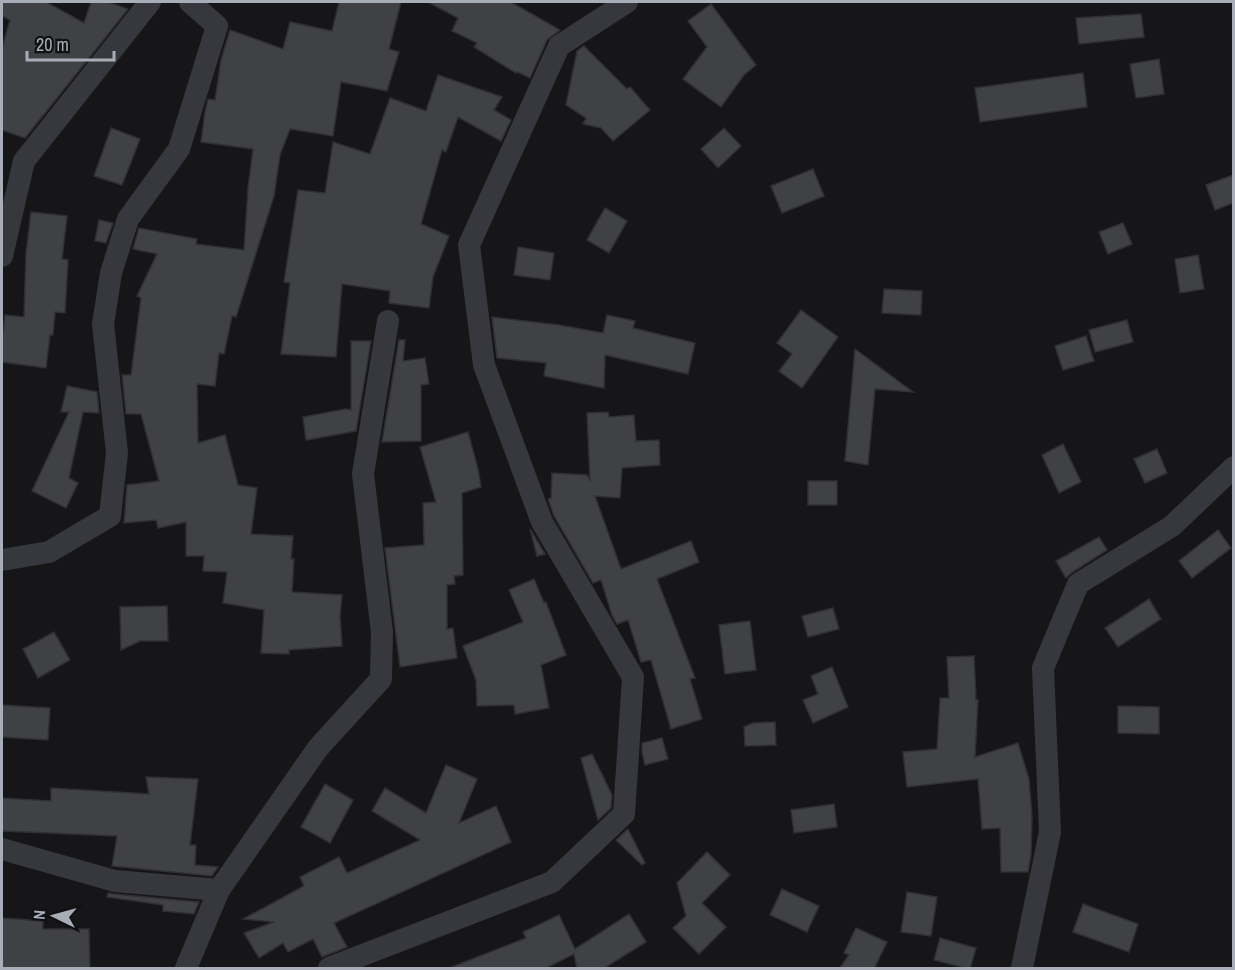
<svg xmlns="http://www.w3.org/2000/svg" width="1235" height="970" viewBox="0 0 1235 970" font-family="'Archivo Narrow',sans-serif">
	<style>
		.building { fill: #404145; stroke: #303034; stroke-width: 1.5 }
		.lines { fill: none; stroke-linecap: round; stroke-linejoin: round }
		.street { stroke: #37383d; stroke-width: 22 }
	</style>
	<rect width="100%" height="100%" fill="#161618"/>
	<g class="building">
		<path d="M2,2H46L84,23L91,2H108L128,9L25,138L2,130V48L10,20L2,16Z"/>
		<path d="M339,2H401L389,49L399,52L387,91L341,82L333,136L290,129L280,155L274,196L236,317L232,316L224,354L219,353L215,386L197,384L198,443L225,435L238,485L257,488L251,534L293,536L291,559H294L292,592L342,595L340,617L342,646L289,650V654L261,653L264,610L223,603L227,572L203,571L204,556H186V522L158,528L156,520L124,523L127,485L159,481L141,414H126L122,375H131L141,298L137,296L157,254L133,249L139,228L197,239L196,244L244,250L248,188L253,149L201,142L205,112L208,99L215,100L221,60L230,30L283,49L290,22L332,31Z"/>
		<path d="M428,2H511L560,30L547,40L530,78L517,72L516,73L474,47L477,43L452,31L458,18Z"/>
		<path d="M711,4L756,65L744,75L721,107L683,79L707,47L688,21Z"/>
		<path d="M1141,14L1144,37L1079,44L1076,18Z"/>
		<path d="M584,46L627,89L630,87L650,110L613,141L601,128L583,124L586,118L566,105L577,51Z"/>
		<path d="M1159,59L1164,94L1136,98L1130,64Z"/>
		<path d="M1083,73L1087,107L980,122L975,88Z"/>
		<path d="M438,75L502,97L494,110L511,120L501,141L458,117L446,152L442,150L421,224L449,236L433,277L429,308L389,303L390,291L342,284L336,357L281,354L290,283L284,282L298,190L325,193L333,142L370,154L390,98L426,111Z"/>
		<path d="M111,128L140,139L122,185L94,176Z"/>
		<path d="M724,128L741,146L718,168L701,149Z"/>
		<path d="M813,169L824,196L782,213L771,186Z"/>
		<path d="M1233,175V203L1215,210L1206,185Z"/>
		<path d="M605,208L627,221L609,253L587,240Z"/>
		<path d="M31,212L67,216L62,259L68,260L65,313L55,312L53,335H50L46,368L2,362V331L3,332L5,315L24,317L26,253Z"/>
		<path d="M99,220L113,223L106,243L95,241Z"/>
		<path d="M1123,223L1132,244L1108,254L1099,232Z"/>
		<path d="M518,247L554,253L550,280L514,275Z"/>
		<path d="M1198,255L1204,289L1180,293L1175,259Z"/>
		<path d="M884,289L922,291L921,315L882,313Z"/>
		<path d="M801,310L838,337L802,388L779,371L792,354L777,343Z"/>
		<path d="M607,315L635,321L633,328L695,343L688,374L605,355L604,388L544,376L546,363L497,358L492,317L559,325L603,333Z"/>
		<path d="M1127,320L1133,342L1095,352L1089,330Z"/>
		<path d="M1086,336L1094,361L1063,370L1055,346Z"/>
		<path d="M399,340H405L403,361L425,358L429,384L421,385V441L382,442Z"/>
		<path d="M351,341H371L356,431L306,440L303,417L345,409L351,410Z"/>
		<path d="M855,349L913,392L875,389L868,465L845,461Z"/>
		<path d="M67,386L97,392L99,413L83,412L69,478L78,483L66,508L32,491L69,412H61Z"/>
		<path d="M608,412L609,417L634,415L636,441L659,440L660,465L622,468L620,498L595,496L621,569L691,541L699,562L657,579L695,678L690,679L702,719L671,729L651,660L641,662L628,620L617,624L612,615L601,580L593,583L554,516L548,499L551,498L552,473L587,475L590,481L587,413Z"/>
		<path d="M468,432L478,469L481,487L462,493L463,575L454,576L455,584L447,585V629L453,628L457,658L400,667L385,548L424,545L423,503L436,502L420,447Z"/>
		<path d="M1063,444L1081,482L1059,493L1042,455Z"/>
		<path d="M1157,449L1167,473L1145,483L1134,459Z"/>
		<rect x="808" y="481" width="29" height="24"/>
		<path d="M530,529L545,554L537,556Z"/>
		<path d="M1218,530L1231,548L1192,578L1179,561Z"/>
		<path d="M1099,537L1107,550L1071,573L1066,578L1056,561Z"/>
		<path d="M534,579L544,603L546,602L566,655L541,665L549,708L515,714L514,705L477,706L476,680L463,646L523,622L509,590Z"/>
		<path d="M1149,599L1161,619L1118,647L1105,628Z"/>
		<path d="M167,606L168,641H140L121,650L120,607Z"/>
		<path d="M833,608L839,629L808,637L802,616Z"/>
		<path d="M750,621L756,670L725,674L719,625Z"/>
		<path d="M54,632L70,660L38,678L23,649Z"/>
		<path d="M974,656L976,700H978L975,757L1018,743L1029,779L1032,816L1031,855L1028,872H1001L1000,828L982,829L978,779L907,787L903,752L937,749L940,698H949L947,657Z"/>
		<path d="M832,667L848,707L813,723L803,700L818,694L811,676Z"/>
		<path d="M2,705L50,708L48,740L2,737Z"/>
		<path d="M1118,706L1159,707V734L1118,733Z"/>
		<path d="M775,722L776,745L745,746L744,727L753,723Z"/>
		<path d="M662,738L668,759L645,765L642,752V743Z"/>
		<path d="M592,754L612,795L611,808L598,820L581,758Z"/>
		<path d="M446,765L477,779L459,823L496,806L511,842L334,923L347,947L322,957L313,939L288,952L283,943L259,958L244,933L274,922L243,919L304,886L300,877L339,857L347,873L420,840L372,811L385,788L426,813Z"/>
		<path d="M146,777L198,779L190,845H196L195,865L218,867L212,876L112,866L117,836L2,831V798L51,801V788L149,794Z"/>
		<path d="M325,784L353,800L330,843L301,827Z"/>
		<path d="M834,804L837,827L794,833L791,810Z"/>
		<path d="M628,829L645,863L642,865L616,840Z"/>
		<path d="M707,852L730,875L702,903L726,927L699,954L673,928L686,916L677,883Z"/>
		<path d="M782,889L819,906L807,932L770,915Z"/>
		<path d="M907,892L937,897L931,936L901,932Z"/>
		<path d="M108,893L114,894L199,902L194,914L163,911V905L107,897Z"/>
		<path d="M1083,904L1138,924L1129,952L1073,932Z"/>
		<path d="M629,914L646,942L603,969H577L574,954L544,969H453L452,967L526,938L523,932L559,915L575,949Z"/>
		<path d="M2,918L43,921V929H89L90,969H2Z"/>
		<path d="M856,928L887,942L874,969H839L849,955L844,953Z"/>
		<path d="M940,938L976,948L970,969L934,960Z"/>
	</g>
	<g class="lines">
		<g class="street">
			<path d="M2,256L24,161L150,2"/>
			<path d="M2,560L49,552L110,516L117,453L103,324L111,273L128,219L179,149L217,26L190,2"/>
			<path d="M2,849L115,881L219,890"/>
			<path d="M186,968L219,890L318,748L381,679L382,632L363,474L388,321"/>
			<path d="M329,968L552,882L624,814L633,677L542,522L484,365L469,245L559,46L627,2"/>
			<path d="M1022,968L1050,832L1043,668L1078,584L1172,526L1234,467"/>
		</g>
	</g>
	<rect width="1235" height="970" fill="none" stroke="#a8adb8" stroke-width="6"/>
	<g transform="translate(54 916) rotate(275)" stroke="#111113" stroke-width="4.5" paint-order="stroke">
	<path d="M0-4.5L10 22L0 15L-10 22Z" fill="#a8adb8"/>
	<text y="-9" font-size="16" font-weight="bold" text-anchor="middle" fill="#a8adb8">N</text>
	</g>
	<path d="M27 51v9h87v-9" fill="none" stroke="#a8adb8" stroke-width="3"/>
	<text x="36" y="51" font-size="18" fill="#a8adb8" stroke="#111113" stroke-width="4.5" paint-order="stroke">20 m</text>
</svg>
